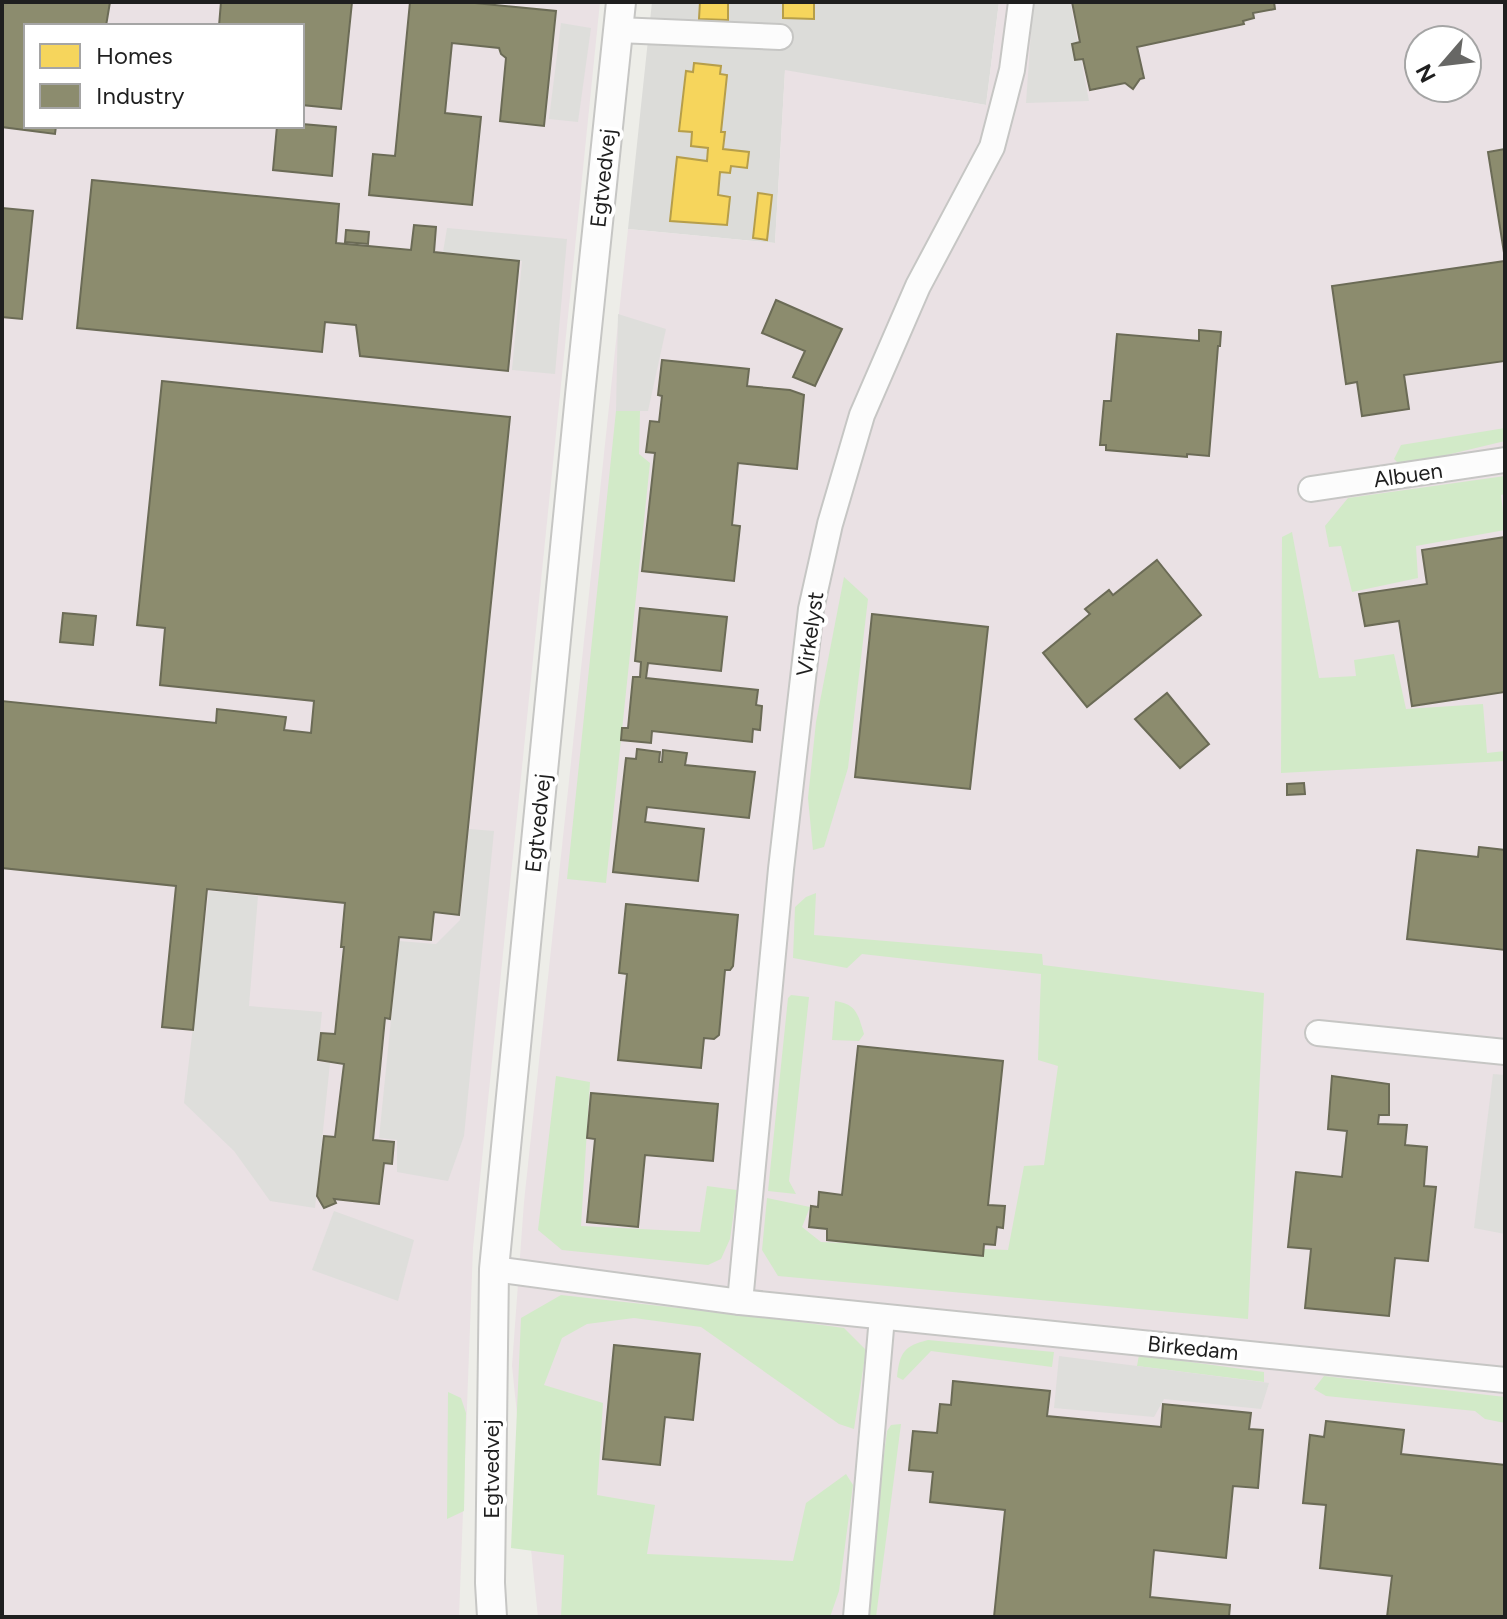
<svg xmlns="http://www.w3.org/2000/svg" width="1507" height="1619" viewBox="0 0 1507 1619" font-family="Figtree,sans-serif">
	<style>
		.residential { fill: #dcdcd9 }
		.industrial { fill: #eae1e4; fill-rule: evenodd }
		.grass { fill: #d2eac8 }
		.parking { fill: #dededb }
		.homes { fill: #f6d55c; stroke: #b69e4a; stroke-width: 2 }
		.industry { fill: #8c8c6e; stroke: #6b6b56; stroke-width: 2 }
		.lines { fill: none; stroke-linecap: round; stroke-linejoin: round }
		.minor-casing { stroke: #c6c6c4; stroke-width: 28 }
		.tertiary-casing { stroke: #c6c6c4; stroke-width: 32 }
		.minor { stroke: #fcfcfc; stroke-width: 24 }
		.tertiary { stroke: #fcfcfc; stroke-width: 28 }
		.labels { text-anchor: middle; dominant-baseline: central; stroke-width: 8; stroke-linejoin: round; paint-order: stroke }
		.street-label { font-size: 22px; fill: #1f1f1f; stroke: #fff }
	</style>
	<rect width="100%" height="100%" fill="#edede8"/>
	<path class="residential" d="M652,2H999L986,105L785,71L775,243L628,229Z"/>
	<g class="industrial">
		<path d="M2,2H600L473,1248L459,1617H2ZM26,26H302V126H26Z"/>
		<path d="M999,2H1505V1617H538L512,1366L524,1202L628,229L775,243L785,70L986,105ZM1419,40H1467V88H1419Z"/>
	</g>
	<g class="grass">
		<path d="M616,411H640L639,454L650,463L606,883L567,879Z"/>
		<path d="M1505,428V441L1401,466L1394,459L1401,445Z"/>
		<path d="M1505,476V494L1501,495L1505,530L1416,546L1418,578L1352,592L1341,546L1329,547L1325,526L1348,498Z"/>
		<path d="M1292,532L1319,678L1356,676L1354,660L1394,654L1406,709L1483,704L1487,753L1505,751V761L1281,773L1282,537Z"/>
		<path d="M844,577L868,599L848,768L824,847L813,850L808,798L816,722Z"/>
		<path d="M816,893L814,935L1042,954L1043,965L1264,993L1248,1319L778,1276L762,1250L767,1198L810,1207L802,1227L821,1242L1008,1250L1024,1166L1044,1165L1058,1066L1038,1060L1041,974L862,954L847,968L793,958L795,907L806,897Z"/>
		<path d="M791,995L809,997L789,1181L796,1194L768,1191L788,998Z"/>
		<path d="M835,1001C857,1004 858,1015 864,1034L859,1041L832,1040Z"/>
		<path d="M556,1076L590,1082L581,1226L700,1232L707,1186L737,1190L730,1239L721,1259L708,1265L562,1250L538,1230Z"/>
		<path d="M561,1295L778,1319L844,1328L866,1350L854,1429L839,1424L701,1327L634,1318L587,1324L562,1338L544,1385L603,1403L597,1495L655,1505L647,1554L793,1561L806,1503L846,1474L853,1485L839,1591L830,1617H561L564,1555L511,1548L521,1318Z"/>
		<path d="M928,1340L1054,1352L1052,1367L931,1351L903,1380L897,1377C900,1352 904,1346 928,1340Z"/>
		<path d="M1139,1355L1264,1372V1382L1137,1366Z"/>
		<path d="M1324,1376L1505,1397V1423L1485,1419L1475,1411L1326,1396L1314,1389Z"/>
		<path d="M448,1392L461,1398L466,1413L464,1511L447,1519Z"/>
		<path d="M901,1424L876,1617H863L887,1431L891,1425Z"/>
	</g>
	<g class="parking">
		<path d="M1033,2H1070L1089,101L1026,103Z"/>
		<path d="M561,23L591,28L578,122L549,119Z"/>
		<path d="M447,228L567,239L555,374L512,370L522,261L443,252Z"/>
		<path d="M618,314L666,329L648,411H616Z"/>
		<path d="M469,829L494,831L464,1136L448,1181L397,1172V1140L379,1138L399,941L436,944L460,920Z"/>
		<path d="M209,891L258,896L249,1006L322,1012L317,1062L330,1063L315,1208L270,1201L234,1151L184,1103Z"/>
		<path d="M1493,1074L1505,1075V1234L1474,1228Z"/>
		<path d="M334,1211L414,1240L398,1301L312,1270Z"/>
		<path d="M1059,1356L1137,1366L1269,1383L1261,1409L1164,1399L1154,1417L1054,1408Z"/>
	</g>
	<g class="homes">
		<path d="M700,2H728V20L699,19Z"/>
		<path d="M783,2H814V19L783,18Z"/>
		<path d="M694,63L721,66L720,74L727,75L721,132H725L723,149L749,152L747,168L731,166L730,173L720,172L718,195L730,197L727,225L670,221L677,157L707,161L708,148L691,146L692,132L679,131L686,71L693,72Z"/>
		<path d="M758,193L772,195L767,240L753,238Z"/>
	</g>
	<g class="industry">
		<path d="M2,2H110L106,26H26V126H56L55,134L2,127Z"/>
		<path d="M221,2H352L341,109L302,105V26H219Z"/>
		<path d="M410,2H465L556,11L544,126L500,121L506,58L501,54L499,48L452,43L445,113L481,117L472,205L369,195L373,154L395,156Z"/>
		<path d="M1072,2H1274L1275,9L1253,13L1254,18L1243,21L1244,24L1137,47L1144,78L1140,79L1133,89L1125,83L1090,90L1083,59L1075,60L1072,44L1080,42Z"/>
		<path d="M302,124L336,127L332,176L273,170L277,126H302Z"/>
		<path d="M1505,149V259L1488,152Z"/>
		<path d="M92,180L339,204L336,243L411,250L414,225L436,227L434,252L519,261L508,371L360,356L356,325L325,322L322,352L77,328Z"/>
		<path d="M2,208L33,211L22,319L2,317Z"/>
		<path d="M346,230L369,232L368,244L345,242Z"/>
		<path d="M1505,261V361L1404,375L1409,409L1362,416L1357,382L1346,384L1332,286Z"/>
		<path d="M776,300L842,329L815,386L793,377L805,351L762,333Z"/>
		<path d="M1199,330L1221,332L1220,346H1218L1209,456L1187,454V457L1106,450V445H1100L1104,401H1111L1117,334L1199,341Z"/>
		<path d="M662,360L749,369L747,386L790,390L804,395L797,469L738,463L732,525L740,526L734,581L642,571L655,453L646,452L650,421L659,422L662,396L658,395Z"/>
		<path d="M162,381L510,417L459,915L434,912L431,940L399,937L390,1019L385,1018L373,1140L394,1142L392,1164L384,1163L379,1204L334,1199L336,1203L324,1208L317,1196L324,1136L335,1137L344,1064L318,1060L321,1033L335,1034L344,947H341L345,903L207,889L193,1030L162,1027L176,886L2,868V701L216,723L217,709L286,717L284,730L311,733L314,701L160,685L165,628L137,625Z"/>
		<path d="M1505,537V692L1412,706L1399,621L1365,626L1359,594L1427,584L1422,550Z"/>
		<path d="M1157,560L1201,615L1087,707L1043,653L1090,614L1085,609L1109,590L1113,595Z"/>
		<path d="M640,608L727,617L721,671L648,663L646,678L758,690L756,705L762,706L760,730L753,729L752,742L652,731L651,743L621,740L622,728H628L633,677H640L641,662L635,661Z"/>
		<path d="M63,613L96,616L93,645L60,642Z"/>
		<path d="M872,614L988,627L970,789L855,777Z"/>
		<path d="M1167,693L1209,744L1180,768L1135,719Z"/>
		<path d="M637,749L660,752L659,762H662L663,750L687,753L685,765L755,772L749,818L647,807L645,822L704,829L698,881L613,872L626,758L636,759Z"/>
		<path d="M1304,783L1305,794L1287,795V784Z"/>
		<path d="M1479,847L1505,850V950L1407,939L1417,850L1478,857Z"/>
		<path d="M626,904L738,915L733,966L730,970H725L719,1035L714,1039L704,1038L701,1068L618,1060L627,974L619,973Z"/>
		<path d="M858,1046L1003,1061L988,1205L1005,1206L1003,1228L997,1227L995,1245L984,1244L983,1256L827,1240V1229L809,1227L811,1206L818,1207L819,1192L842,1195Z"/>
		<path d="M1332,1076L1389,1084V1115H1379L1378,1124L1407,1125L1405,1145L1427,1147L1424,1186L1436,1187L1428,1261L1395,1258L1389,1316L1305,1308L1311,1249L1288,1247L1296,1172L1342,1177L1347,1131L1328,1129Z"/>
		<path d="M591,1093L718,1104L713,1161L645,1155L638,1227L587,1222L595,1139L587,1138Z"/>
		<path d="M614,1345L700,1354L693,1420L665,1417L660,1465L603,1459Z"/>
		<path d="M953,1381L1050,1391L1047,1416L1161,1427L1163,1404L1251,1413L1249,1429L1263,1430L1258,1488L1233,1486L1226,1558L1154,1550L1150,1597L1230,1605L1229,1617H994L1005,1510L930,1502L933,1472L909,1470L913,1431L937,1433L940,1404L951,1405Z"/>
		<path d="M1326,1421L1404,1430L1401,1454L1505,1465V1617H1387L1392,1576L1320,1568L1326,1505L1303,1503L1310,1435L1324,1437Z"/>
	</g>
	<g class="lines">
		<g class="minor-casing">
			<g id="minor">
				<path d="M618,30L780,37"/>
				<path d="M1311,489L1505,460"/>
				<path d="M1318,1033L1505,1052"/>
				<path d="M494,1269L740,1302L1505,1380"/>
				<path d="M740,1302L781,869L811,609L830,524L862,415L918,286L992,147L1012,70L1021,2"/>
				<path d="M856,1617L882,1317"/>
			</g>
		</g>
		<g class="tertiary-casing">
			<path id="tertiary" d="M492,1617L490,1583L494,1269L580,395L621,2"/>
		</g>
		<use href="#minor" class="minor"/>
		<use href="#tertiary" class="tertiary"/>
	</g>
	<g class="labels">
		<g class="street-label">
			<text transform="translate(603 178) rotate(-84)">Egtvedvej</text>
			<text transform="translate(1408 475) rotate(-8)">Albuen</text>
			<text transform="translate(810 634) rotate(-82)">Virkelyst</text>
			<text transform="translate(538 823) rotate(-84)">Egtvedvej</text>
			<text transform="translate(1193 1348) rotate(6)">Birkedam</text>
			<text transform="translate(491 1469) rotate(-90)">Egtvedvej</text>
		</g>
	</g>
	<rect width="1507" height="1619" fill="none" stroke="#1f1f1f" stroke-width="8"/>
	<rect x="24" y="24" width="280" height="104" fill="#ffffff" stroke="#a5a5a5" stroke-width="2"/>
	<rect x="40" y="44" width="40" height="24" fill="#f6d55c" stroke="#a5a5a5" stroke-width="2"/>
	<text x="96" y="64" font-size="24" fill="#1f1f1f">Homes</text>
	<rect x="40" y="84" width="40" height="24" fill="#8c8c6e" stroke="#a5a5a5" stroke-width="2"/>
	<text x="96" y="104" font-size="24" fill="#1f1f1f">Industry</text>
	<g transform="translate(1443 64) rotate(242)"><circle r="38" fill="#ffffff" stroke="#a5a5a5" stroke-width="2"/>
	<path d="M0-6L14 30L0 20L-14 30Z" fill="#676765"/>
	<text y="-12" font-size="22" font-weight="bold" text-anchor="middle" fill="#1f1f1f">N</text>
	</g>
</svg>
